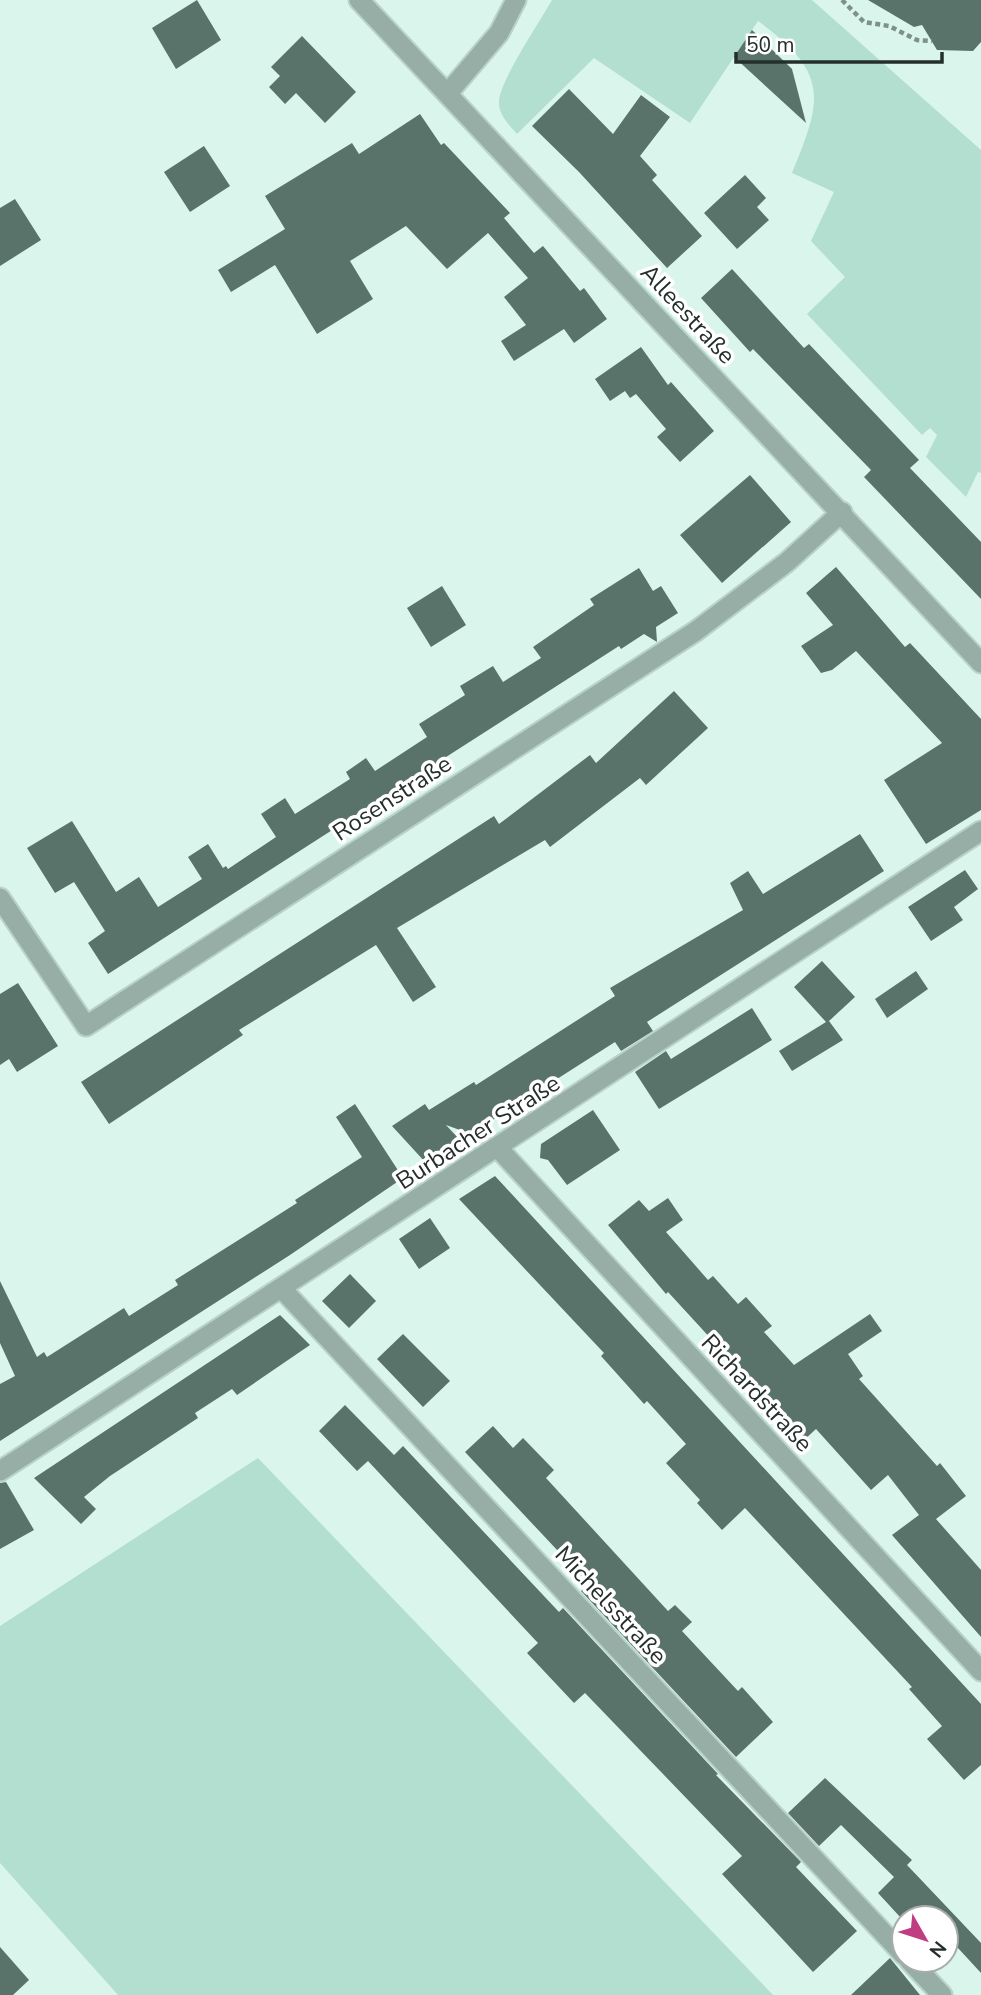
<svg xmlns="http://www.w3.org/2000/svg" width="981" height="1995" viewBox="0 0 981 1995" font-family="'Nunito Sans',sans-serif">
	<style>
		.green { fill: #b3dfd0 }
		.building { fill: #5a736a }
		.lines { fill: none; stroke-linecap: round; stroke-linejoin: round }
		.minor-casing { stroke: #b9d2c9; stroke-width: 23 }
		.tertiary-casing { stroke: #b9d2c9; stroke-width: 23 }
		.path { stroke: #7d9089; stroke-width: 4.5; stroke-dasharray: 5 3.5; stroke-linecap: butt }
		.minor { stroke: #97aea6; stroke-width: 19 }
		.tertiary { stroke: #97aea6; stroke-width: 19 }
		.labels { text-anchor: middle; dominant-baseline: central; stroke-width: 7; stroke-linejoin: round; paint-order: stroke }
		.street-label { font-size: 24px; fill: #242f2b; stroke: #fff }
	</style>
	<rect width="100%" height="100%" fill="#daf6ec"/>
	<g class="green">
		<path d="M552,0H812L981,150V473L978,472L966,497L926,457L937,435L930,428L922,435L807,314L845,277L811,241L834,192L792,173C823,98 829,73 758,21L690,123L594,58L517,134C509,125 498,114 499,101C500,81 540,21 552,0Z"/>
		<path d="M258,1458L773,1995H118L0,1863V1626Z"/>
	</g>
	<g class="building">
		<path d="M197,0L221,40L176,69L152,28Z"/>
		<path d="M868,0H981V42L973,51L937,50L922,25L914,27Z"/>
		<path d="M752,30L792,69L806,123L734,57Z"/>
		<path d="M302,36L356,92L325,123L296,93L285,104L269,87L280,76L271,67Z"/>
		<path d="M569,89L613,134L641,95L670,117L640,156L657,175L652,180L702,236L667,268L579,172L532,126Z"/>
		<path d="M420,114L441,145L444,143L510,213L504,218L534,253L543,246L580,291L584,288L607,319L574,343L564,329L514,361L501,341L526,325L504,297L528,278L488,233L447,269L406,226L350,261L373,299L317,334L275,265L231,292L218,270L285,229L265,196L352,143L359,154Z"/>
		<path d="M204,146L230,186L190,212L164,172Z"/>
		<path d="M745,175L766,198L757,207L769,220L737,249L704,213Z"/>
		<path d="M15,199L41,240L0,266V208Z"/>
		<path d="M732,269L804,348L809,344L919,460L910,468L981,542V599L864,477L871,470L753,349L750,352L701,298Z"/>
		<path d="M641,347L668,385L671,382L714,431L680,462L657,437L666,429L636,394L630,398L625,391L610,401L595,379Z"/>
		<path d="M750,475L791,522L722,583L680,535Z"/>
		<path d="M836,567L905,647L910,643L981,719V810L926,844L884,780L942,743L856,651L832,670L821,673L801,646L833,625L806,593Z"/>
		<path d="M639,568L653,591L661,586L678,613L656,627L657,642L644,634L621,649L619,646L108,974L88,943L105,931L74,882L55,893L27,848L72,821L116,892L139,877L158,907L202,879L188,857L208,844L223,868L226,866L228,869L276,837L261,814L285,798L295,814L350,779L346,772L366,758L375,771L427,737L419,724L465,695L460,686L493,666L503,682L541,658L533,647L594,605L590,599Z"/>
		<path d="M442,586L466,625L431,647L407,608Z"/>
		<path d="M674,691L708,728L646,785L640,778L550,847L545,840L397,928L436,987L413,1002L376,945L239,1030L243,1035L109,1124L81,1082L494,816L499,824L590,755L596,763Z"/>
		<path d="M860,834L884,871L647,1022L653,1031L621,1051L615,1042L471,1134L446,1125L460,1140L426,1163L392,1126L425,1104L429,1110L474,1082L476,1085L615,996L610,988L743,910L730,883L748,871L763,894Z"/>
		<path d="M965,870L978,889L954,907L963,920L931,941L908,907Z"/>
		<path d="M822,961L855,997L829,1021L843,1040L792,1071L779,1051L826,1022L794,987Z"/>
		<path d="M916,971L928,989L887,1018L875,999Z"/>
		<path d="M18,983L58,1046L17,1072L9,1059L0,1065V994Z"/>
		<path d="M752,1008L772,1040L659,1109L635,1072L666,1051L671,1059Z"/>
		<path d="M355,1104L403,1178L290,1255L0,1441V1384L15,1376L0,1343V1281L37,1357L44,1352L47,1357L124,1308L129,1316L178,1285L175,1280L297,1203L295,1200L362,1157L336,1117Z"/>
		<path d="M593,1110L620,1150L567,1185L548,1160L540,1158L541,1144Z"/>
		<path d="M495,1176L981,1704V1765L964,1780L927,1739L942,1726L909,1689L912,1687L745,1508L722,1530L697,1503L700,1500L666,1463L686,1444L647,1401L644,1404L601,1356L604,1353L459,1199Z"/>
		<path d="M668,1198L683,1220L666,1232L708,1280L713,1276L738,1304L746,1297L772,1326L764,1332L794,1365L870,1314L882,1331L848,1354L863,1376L859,1379L937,1466L940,1463L966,1496L936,1519L981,1570V1637L892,1535L919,1515L888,1475L871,1490L816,1429L804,1440L668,1292L666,1294L608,1225L639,1200L649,1211Z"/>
		<path d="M430,1218L450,1248L419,1269L399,1239Z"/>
		<path d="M350,1274L376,1301L349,1328L322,1301Z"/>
		<path d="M280,1315L310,1345L237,1395L232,1389L195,1413L198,1418L110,1476L84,1497L96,1509L81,1524L34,1478Z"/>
		<path d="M403,1334L450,1381L423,1407L377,1359Z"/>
		<path d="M345,1405L394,1455L403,1446L559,1612L563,1608L718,1774L716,1775L801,1862L796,1867L857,1931L813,1972L722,1874L742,1856L585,1693L574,1703L527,1653L538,1643L368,1461L357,1471L319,1431Z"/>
		<path d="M493,1426L513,1448L523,1438L554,1470L546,1478L668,1611L675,1605L692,1622L682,1631L738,1691L742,1687L773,1722L736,1757L581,1591L589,1584L465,1452Z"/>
		<path d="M6,1482L34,1530L0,1549V1483Z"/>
		<path d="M825,1778L912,1860L907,1865L981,1943V1973L946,1935V1918H901L878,1893L894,1877L841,1825L819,1846L788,1813Z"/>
		<path d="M0,1947L29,1980L13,1995H0Z"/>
		<path d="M890,1958L920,1995H851Z"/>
	</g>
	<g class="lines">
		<g class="minor-casing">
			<g id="minor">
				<path d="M448,93L499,33L516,0"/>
				<path d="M0,898L86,1026L696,631L787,562L842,512"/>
				<path d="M498,1148L981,1671"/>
				<path d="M282,1289L904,1955"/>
				<path d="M0,1471L981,831"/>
				<path d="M909,1960L942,1995"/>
			</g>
		</g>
		<g class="tertiary-casing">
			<path id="tertiary" d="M359,0L981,663"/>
		</g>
		<path class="path" d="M842,0L864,22L889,26L917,40L932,41"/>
		<use href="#minor" class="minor"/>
		<use href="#tertiary" class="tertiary"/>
	</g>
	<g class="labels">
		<g class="street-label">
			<text transform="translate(688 314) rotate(47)">Alleestraße</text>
			<text transform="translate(392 798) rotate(-33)">Rosenstraße</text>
			<text transform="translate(478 1132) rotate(-33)">Burbacher Straße</text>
			<text transform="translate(757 1393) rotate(47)">Richardstraße</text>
			<text transform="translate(611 1605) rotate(47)">Michelsstraße</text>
		</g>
	</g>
	<g transform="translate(925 1939) rotate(129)"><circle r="33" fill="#ffffff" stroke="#a7acaa" stroke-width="2"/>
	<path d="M0-5L12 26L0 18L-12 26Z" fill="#c13d82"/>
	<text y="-10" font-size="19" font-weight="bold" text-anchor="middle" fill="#242f2b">N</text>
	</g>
	<path d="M736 52v10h206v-10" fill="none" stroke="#242f2b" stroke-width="3.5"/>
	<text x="746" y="52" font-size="21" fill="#242f2b" stroke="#ffffff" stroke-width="5" paint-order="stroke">50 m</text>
</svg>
